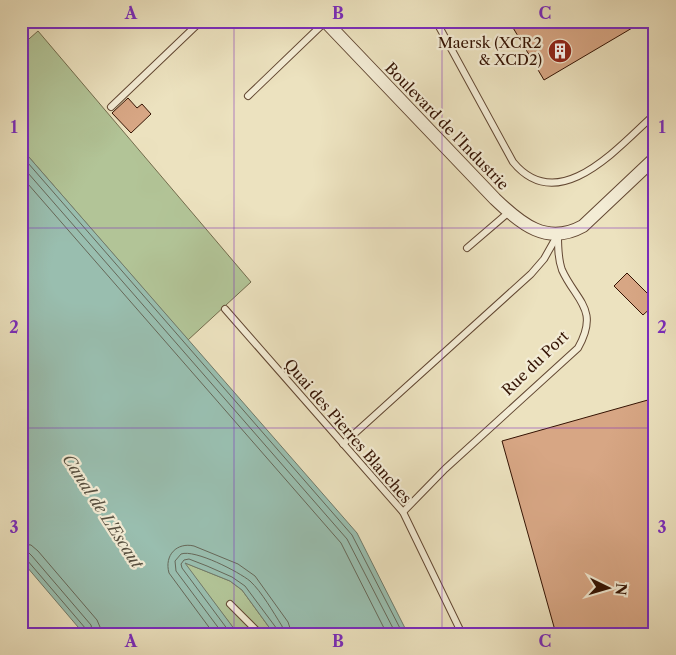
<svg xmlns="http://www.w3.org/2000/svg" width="676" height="655" viewBox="0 0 676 655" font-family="'Libre Caslon Text',serif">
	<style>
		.green { fill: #b2c497; stroke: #736c4d }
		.water { fill: #99beaf; stroke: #717a6a }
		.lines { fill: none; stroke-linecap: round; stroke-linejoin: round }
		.shore { stroke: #666859; stroke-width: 1 }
		.building { fill: #d7a684; stroke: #341303 }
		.lane-casing { stroke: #624732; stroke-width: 8 }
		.street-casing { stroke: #624732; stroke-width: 14 }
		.lane { stroke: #f3ecd5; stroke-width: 6 }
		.street { stroke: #f3ecd5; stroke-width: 12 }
		.grid { fill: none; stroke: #7b2cbf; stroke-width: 1; stroke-opacity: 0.55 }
		.labels { text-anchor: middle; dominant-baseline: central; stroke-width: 4.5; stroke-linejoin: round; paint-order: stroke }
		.poi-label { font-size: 15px; fill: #341303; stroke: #f3ecd5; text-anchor: end }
		.street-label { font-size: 15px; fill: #341303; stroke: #f3ecd5 }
		.water-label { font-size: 16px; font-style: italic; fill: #574f3f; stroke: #f3ecd5 }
		.neatline { fill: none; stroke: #7b2cbf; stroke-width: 2 }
		.grid-label { font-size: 16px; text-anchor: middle; font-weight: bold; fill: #7b2cbf }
	</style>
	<rect width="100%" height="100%" fill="#ece2bf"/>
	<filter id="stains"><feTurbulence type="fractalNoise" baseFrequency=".004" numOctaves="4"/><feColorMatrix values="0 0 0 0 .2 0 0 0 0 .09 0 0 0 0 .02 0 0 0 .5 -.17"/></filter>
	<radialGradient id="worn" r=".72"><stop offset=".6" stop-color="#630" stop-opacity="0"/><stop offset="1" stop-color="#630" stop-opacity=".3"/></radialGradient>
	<g class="green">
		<path d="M38,31L251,282L188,340L21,148V46Z"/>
		<path d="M183,562L230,581L242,590L274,634H238Z"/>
	</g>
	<path class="water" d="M21,148L357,533L408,634H274L242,590L230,581L185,563L238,634H84L21,560Z"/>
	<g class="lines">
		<g class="shore">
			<path d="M21,155L352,535L403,634"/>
			<path d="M21,165L347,539L396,634"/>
			<path d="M21,176L341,543L387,634"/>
			<path d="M21,544L31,545L38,551L97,620L100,627L101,634"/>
			<path d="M21,551L28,552L32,556L91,625L93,634"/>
			<path d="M21,557L27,560L86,629L87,634"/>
			<path d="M214,634L169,573C164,555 177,542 194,546L238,564L255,576L288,622L292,634"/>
			<path d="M223,634L176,571L175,561L181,554C195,549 239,572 250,581C262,592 273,612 282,626L284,634"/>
			<path d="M231,634L182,568L181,564L184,560L189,559L207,566L232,577L245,586L277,629L278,634"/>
		</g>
	</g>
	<g class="building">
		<path d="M509,21H644L544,80Z"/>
		<path d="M128,98L137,108L142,104L151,114L131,133L112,113Z"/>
		<path d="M627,273L655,301V304L643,315L614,286Z"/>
		<path d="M655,398V634H556L502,441Z"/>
	</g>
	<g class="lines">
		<g class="lane-casing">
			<g id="lane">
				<path d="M436,21L513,162C559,218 619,146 655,114"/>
				<path d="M248,96L326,21"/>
				<path d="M111,107L201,21"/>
				<path d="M467,248L509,212"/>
				<path d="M225,309L403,512L462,634"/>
				<path d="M343,444L531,274L544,259L557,236"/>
				<path d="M403,512L445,469L578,348C600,309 576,301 562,270C558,259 558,247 558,235"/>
				<path d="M230,604L260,634"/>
			</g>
		</g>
		<g class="street-casing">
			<path id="street" d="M325,21L495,199C521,224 547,246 583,226L655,158"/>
		</g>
		<use href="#lane" class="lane"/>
		<use href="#street" class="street"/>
	</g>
	<path class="grid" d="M234,21V634M442,21V634M21,228H655M21,428H655"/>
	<defs>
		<g id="building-disc" transform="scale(1.25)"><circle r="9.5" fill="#8f2418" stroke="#f3ecd5"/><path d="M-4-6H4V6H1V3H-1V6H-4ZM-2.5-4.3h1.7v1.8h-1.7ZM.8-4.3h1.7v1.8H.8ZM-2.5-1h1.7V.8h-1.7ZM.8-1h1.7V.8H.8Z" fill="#fff"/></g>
	</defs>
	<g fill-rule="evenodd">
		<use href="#building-disc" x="560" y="51"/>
	</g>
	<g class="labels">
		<g class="poi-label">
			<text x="542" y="42">Maersk (XCR2<tspan x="542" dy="17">&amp; XCD2)</tspan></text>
		</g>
		<g class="street-label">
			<text transform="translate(447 126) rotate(46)">Boulevard de l'Industrie</text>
			<text transform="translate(535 363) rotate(-44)">Rue du Port</text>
			<text transform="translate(348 431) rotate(49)">Quai des Pierres Blanches</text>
		</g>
		<g class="water-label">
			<text transform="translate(103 511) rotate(57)">Canal de L'Escaut</text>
		</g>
	</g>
	<rect width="676" height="655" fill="none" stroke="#ece2bf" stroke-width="55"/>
	<g transform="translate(608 588) rotate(95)" stroke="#f3ecd5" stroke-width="4" paint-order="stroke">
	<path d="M0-4L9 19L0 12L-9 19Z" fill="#341303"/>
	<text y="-8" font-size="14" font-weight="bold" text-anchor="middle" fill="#341303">N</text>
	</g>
	<rect x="28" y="28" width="620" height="600" class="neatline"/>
	<g class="grid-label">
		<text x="131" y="19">A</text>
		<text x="338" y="19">B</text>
		<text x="545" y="19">C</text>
		<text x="14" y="133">1</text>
		<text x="662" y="133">1</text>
		<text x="14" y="333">2</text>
		<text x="662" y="333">2</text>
		<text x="14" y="533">3</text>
		<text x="662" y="533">3</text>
		<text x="131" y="647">A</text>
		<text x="338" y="647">B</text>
		<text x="545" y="647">C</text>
	</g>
	<rect width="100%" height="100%" filter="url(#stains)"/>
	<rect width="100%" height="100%" fill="url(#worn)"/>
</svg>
